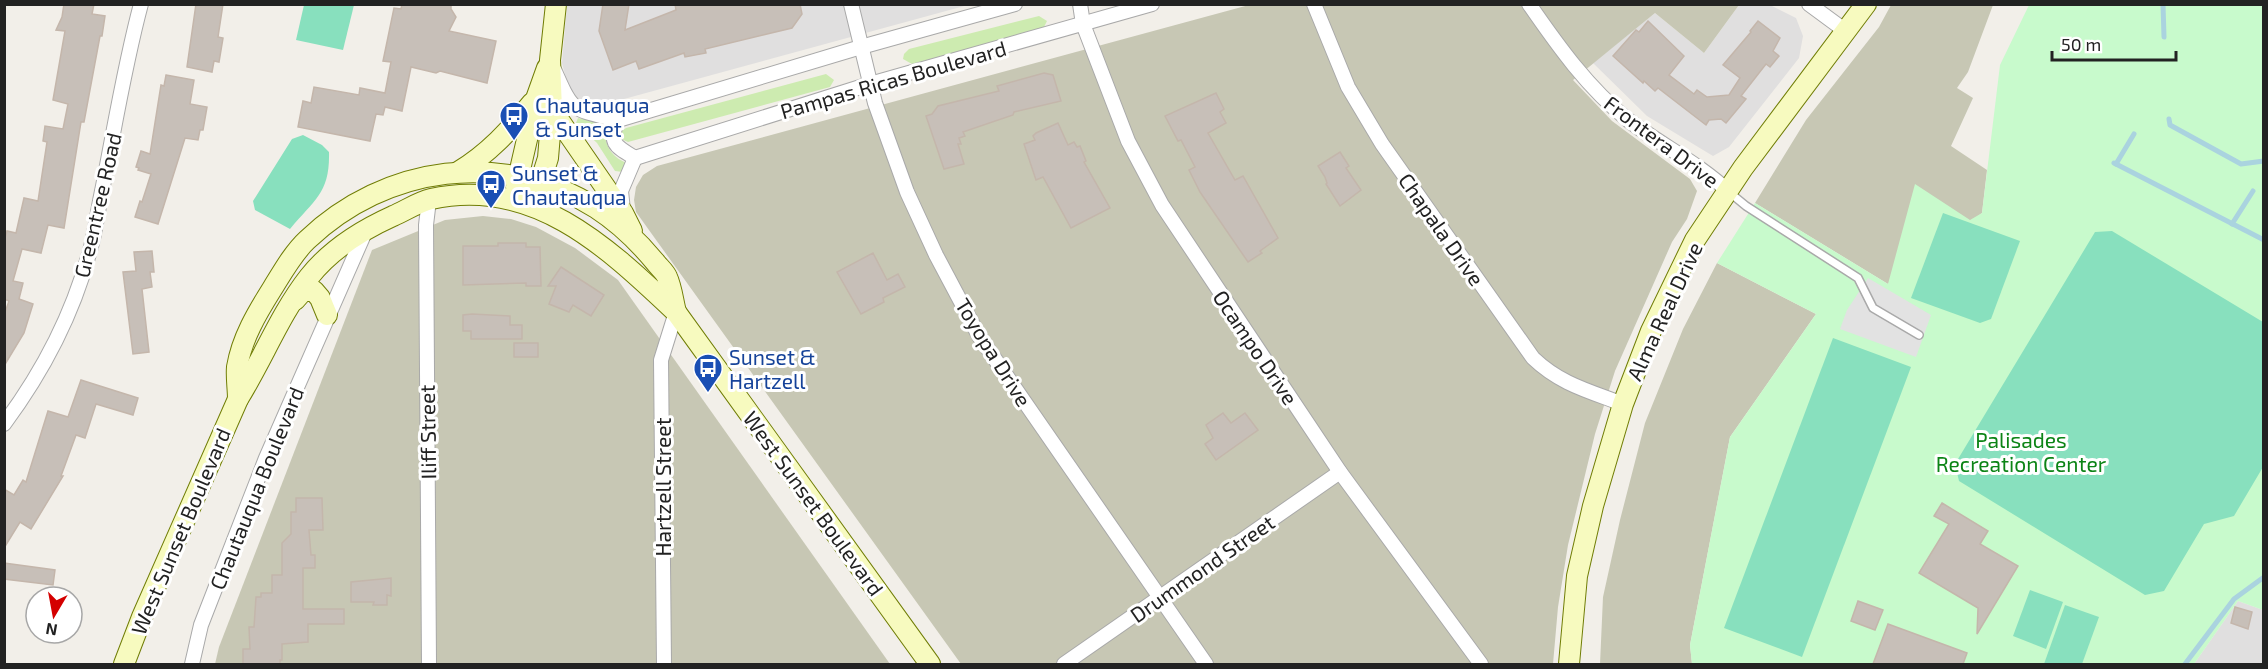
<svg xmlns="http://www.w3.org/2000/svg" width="2268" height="669" viewBox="0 0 2268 669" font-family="'Exo 2',sans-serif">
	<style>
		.residential { fill: #e0dfdf }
		.construction { fill: #c7c7b4 }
		.grass { fill: #cdebb0 }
		.park { fill: #c8facc }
		.pitch { fill: #88e0be }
		.parking { fill: #e2e2e2 }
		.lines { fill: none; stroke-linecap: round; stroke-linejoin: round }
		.stream { stroke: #aad3df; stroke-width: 5 }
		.building { fill: #c7bfb8; stroke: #c4b6ab; stroke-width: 1.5 }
		.lane-casing { stroke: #a9a9a9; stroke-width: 10 }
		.street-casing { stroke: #a9a9a9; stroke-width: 16 }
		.secondary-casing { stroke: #707d05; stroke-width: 22 }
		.lane { stroke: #fff; stroke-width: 7 }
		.street { stroke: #fff; stroke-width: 14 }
		.secondary { stroke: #f7fabf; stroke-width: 20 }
		.labels { text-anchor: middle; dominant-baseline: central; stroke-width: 6; stroke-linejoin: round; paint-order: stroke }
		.street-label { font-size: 21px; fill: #222; stroke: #fff }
		.transit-label { font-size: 21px; fill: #164399; stroke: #fff; text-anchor: start }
		.park-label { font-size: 21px; fill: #0c8416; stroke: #fff }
	</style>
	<rect width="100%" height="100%" fill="#f2efe9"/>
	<g class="residential">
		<path d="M567,5H968L602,105L589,104L578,98L568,86L562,63Z"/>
		<path d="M1739,5H1770L1796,18L1803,36L1799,58L1729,147L1713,156L1647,116L1593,63L1655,13L1704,53Z"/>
		<path d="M2238,601L2263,610V664H2194Z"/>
	</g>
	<g class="construction">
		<path d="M1249,5H1739L1704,53L1655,13L1573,80L1612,121L1690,179L1697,191L1687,219L1672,242L1615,371L1595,434L1568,545L1558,607L1553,664H961L636,212L634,200L636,187L643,175L657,166Z"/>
		<path d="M1891,5H1993L1968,72L1957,88L1973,98L1951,146L1987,170L1982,213L1888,284L1755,203L1806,120L1879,27Z"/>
		<path d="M483,216L511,219L536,227L575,248L618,280L890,664H215L219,647L372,250L445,220Z"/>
		<path d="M1717,263L1816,314L1730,437L1690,645L1692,664H1600L1603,597L1620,520L1645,423L1683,329Z"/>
	</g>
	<g class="grass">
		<path d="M1039,16L1047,21L1043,29L912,64L903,59L904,54L909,49Z"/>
		<path d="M826,74L834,80L830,87L628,142L619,138L620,132L626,128Z"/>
		<path d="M578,118L606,124C602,141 610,157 627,163L623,172L615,171L597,143L576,123Z"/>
	</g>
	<path class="park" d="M2029,5H2263V610L2238,601L2194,664H1692L1690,645L1730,437L1816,314L1717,263L1755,203L1888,284L1915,184L1970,220L1982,213L2000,65Z"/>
	<g class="pitch">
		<path d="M304,5H354L343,50L296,40Z"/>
		<path d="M303,135L322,145L329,152C330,193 315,199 290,229L255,210L253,201L292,139Z"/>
		<path d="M1943,213L2020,241L1991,319L1980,323L1911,298Z"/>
		<path d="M2112,231L2263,322V467L2234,516L2204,524L2164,591L2145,595L1959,481L1955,464L2095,232Z"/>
		<path d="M1833,338L1911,367L1802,657L1724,628Z"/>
		<path d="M2030,590L2063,602L2046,649L2013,636Z"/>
		<path d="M2065,605L2099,617L2082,664H2044Z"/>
	</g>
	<path class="parking" d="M1868,278L1931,315L1916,357L1840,329L1847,310Z"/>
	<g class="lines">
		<g class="stream">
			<path d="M2163,4L2164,37"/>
			<path d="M2169,119L2170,125L2241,164L2264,161"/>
			<path d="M2114,163L2264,240"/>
			<path d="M2116,164L2134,134"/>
			<path d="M2232,224L2253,191"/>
			<path d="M2185,664L2234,599L2264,577"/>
		</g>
	</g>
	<g class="building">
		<path d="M64,4H94L92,14L105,16L102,36H100L84,122H81L64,228L48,225L41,253L22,249L13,281L23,283L19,299L33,304L24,333L4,366V315L9,301L4,299V241L7,231L16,233L24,198L38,201L47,142L43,141L45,126L63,129L68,104L53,100L65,31L56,30L62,17Z"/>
		<path d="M196,4H223L218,37L223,38L219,62L214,61L212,72L187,67Z"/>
		<path d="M402,4H451V9L456,17L449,31L496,41L487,83L440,71L436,73L411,67L402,111L385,107L383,115L376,114L370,141L298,127L303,101L311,103L314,87L359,95L360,88L385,93L391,62L383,61L394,8L401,9Z"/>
		<path d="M603,4H629L625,30L676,10L675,4H800L802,14L792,28L705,49L706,53L685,57L684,53L639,69L636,61L613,70L599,31Z"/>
		<path d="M1648,21L1684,56L1669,75L1694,94L1697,90L1707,97L1729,95L1740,78L1723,65L1751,32L1750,31L1758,21L1780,38L1773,51L1779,56L1770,67L1766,64L1741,96L1746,99L1726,123L1721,119L1709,120L1706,125L1658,88L1655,91L1644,81L1643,83L1613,56L1636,30L1639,32Z"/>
		<path d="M1044,73L1053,75L1061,101L1014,112L1013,115L963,132L965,136L959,138L961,144H958L964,164L944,169L926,116L932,114L938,106L999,91L997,86Z"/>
		<path d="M166,75L194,80L190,104L207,107L203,130H200L198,140L185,138L158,224L135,217L140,201L142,202L151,174L138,170L139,168L136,167L141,151L150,154L161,85L164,86Z"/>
		<path d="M1216,93L1224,109L1220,112L1226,123L1208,133L1235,180L1243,176L1278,238L1260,251L1262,253L1248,262L1200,192L1189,170L1195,167L1181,140L1178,141L1165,116Z"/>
		<path d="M1058,123L1068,145L1074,142L1077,147L1080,146L1086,161L1084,162L1110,208L1071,228L1043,177L1036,180L1024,144L1035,140L1033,136L1036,133Z"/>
		<path d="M1340,152L1349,166L1346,168L1361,190L1340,206L1326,184L1327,183L1325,177L1318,166Z"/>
		<path d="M498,243H526V247H540L541,286H526V283L463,285V246H498Z"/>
		<path d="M152,251L154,272H150L152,287L142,289L149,352L133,354L123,272L136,271L134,252Z"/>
		<path d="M873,253L887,280L898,274L905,287L883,298L884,302L861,314L837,272Z"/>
		<path d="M561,267L604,295L591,316L573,305L569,312L549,304L556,286H548Z"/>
		<path d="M472,314L510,316V325H522V339H471V331H463V315Z"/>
		<rect x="514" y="343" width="24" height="14"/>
		<path d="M81,380L138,398L133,415L96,404L85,438L76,435L61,476H63L31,529L20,522L4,548V489L14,495L23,480L26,482L48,411L68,417Z"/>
		<path d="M1223,413L1231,423L1245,413L1258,430L1216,460L1205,444L1213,438L1206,425Z"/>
		<path d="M296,498H322L323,530H309L311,555H315V568H303V609H344V624H308V642L282,644V660H280V664H243V649H250L249,627H254L256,597H261V593H272V575H282V543L291,534V512H296Z"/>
		<path d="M1942,503L1988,531L1980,544L2018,566L1977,634L1978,608L1919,573L1949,524L1934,516Z"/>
		<path d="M4,563L55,570L53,585L4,579Z"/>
		<path d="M391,578V596L387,595V605H373L374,602H351V582Z"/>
		<path d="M1858,601L1883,610L1875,630L1851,621Z"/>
		<path d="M2235,607L2252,612L2248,629L2231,623Z"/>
		<path d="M1888,624L1967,653L1963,664H1873Z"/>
	</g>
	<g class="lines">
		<g class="lane-casing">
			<path id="lane" d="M1729,192L1746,206L1858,278L1873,308L1919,335"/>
		</g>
		<g class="street-casing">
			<g id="street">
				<path d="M851,4L875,103L907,192L936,255L979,336L1206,664"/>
				<path d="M1080,4L1083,24L1128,141L1162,205L1340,472L1481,664"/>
				<path d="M1314,4L1348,87L1382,144L1533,358C1560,384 1589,391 1623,404"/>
				<path d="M1529,4C1558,46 1588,88 1628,120C1661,145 1698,163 1729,192"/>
				<path d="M1809,4L1847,32"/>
				<path d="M553,67C573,113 571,109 618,120L861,47L1015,4"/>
				<path d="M618,120C608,143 615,146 635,158L870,84L1152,4"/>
				<path d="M429,200L426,225L429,664"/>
				<path d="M623,210L621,191L635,158"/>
				<path d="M4,424C42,373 72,316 89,254C95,235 97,215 101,196C114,132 124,67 141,4"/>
				<path d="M192,664L201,625L266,458L366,230"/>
				<path d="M664,664L661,360L676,312"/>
				<path d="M1064,664L1340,472"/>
			</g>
		</g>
		<g class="secondary-casing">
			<g id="secondary">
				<path d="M552,110L623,213L632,231"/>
				<path d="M458,172C488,154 510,130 532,103"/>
				<path d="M516,187L537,96L547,68"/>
				<path d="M537,193L548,158L552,110L550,60L556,4"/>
				<path d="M295,300L303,291H314L320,298L327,315"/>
				<path d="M238,399C238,389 236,377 237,367C242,338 257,313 272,289C282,273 293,253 307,240C386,165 502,149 596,208C619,223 638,241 656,263C659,267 665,272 667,277C672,288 673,301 676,312"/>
				<path d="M124,664L142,617L238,399C263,359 280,314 309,277C331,249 362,230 393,216C405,211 418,202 431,199C534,176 608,248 676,312L930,664"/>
				<path d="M1569,664L1577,576L1593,506L1623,404L1651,331L1695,240L1743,168L1866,4"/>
			</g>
		</g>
		<use href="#lane" class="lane"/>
		<use href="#street" class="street"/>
		<use href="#secondary" class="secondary"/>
	</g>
	<defs>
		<g id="bus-pin" transform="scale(1.5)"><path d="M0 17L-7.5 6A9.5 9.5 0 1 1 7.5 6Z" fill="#1a4fb4" stroke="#fff"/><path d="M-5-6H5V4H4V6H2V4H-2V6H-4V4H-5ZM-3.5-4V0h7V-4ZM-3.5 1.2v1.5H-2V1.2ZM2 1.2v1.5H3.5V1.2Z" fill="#fff"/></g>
	</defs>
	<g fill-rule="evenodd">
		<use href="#bus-pin" x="514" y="116"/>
		<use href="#bus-pin" x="491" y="184"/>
		<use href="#bus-pin" x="708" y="368"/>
	</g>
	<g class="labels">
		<g class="street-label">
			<text transform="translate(893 79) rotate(-16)">Pampas Ricas Boulevard</text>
			<text transform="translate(1662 141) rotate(37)">Frontera Drive</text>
			<text transform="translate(97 205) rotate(-77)">Greentree Road</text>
			<text transform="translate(1442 229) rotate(55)">Chapala Drive</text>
			<text transform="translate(1664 311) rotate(-65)">Alma Real Drive</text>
			<text transform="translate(1256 347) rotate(56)">Ocampo Drive</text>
			<text transform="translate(994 352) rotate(58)">Toyopa Drive</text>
			<text transform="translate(427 432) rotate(-91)">Iliff Street</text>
			<text transform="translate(662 487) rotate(-90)">Hartzell Street</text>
			<text transform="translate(256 488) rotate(-68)">Chautauqua Boulevard</text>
			<text transform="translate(814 503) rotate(54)">West Sunset Boulevard</text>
			<text transform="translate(180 531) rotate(-67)">West Sunset Boulevard</text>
			<text transform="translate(1202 568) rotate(-35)">Drummond Street</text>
		</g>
		<g class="transit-label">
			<text x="535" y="104">Chautauqua<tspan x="535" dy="24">&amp; Sunset</tspan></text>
			<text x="512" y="172">Sunset &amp;<tspan x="512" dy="24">Chautauqua</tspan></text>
			<text x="729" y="356">Sunset &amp;<tspan x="729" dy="24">Hartzell</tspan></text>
		</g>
		<g class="park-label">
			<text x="2021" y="439">Palisades<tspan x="2021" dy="24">Recreation Center</tspan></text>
		</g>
	</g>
	<rect width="2268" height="669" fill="none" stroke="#222222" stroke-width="12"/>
	<g transform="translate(54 615) rotate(190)"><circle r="28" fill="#ffffff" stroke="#a7a7a7" stroke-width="1.5"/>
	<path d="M0-4.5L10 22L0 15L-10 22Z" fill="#d40000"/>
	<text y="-9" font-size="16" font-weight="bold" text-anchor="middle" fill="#222222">N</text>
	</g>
	<path d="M2052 51v9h124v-9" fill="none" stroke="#222222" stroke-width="3"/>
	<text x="2061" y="51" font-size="18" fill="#222222" stroke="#ffffff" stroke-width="4.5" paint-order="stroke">50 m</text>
</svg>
